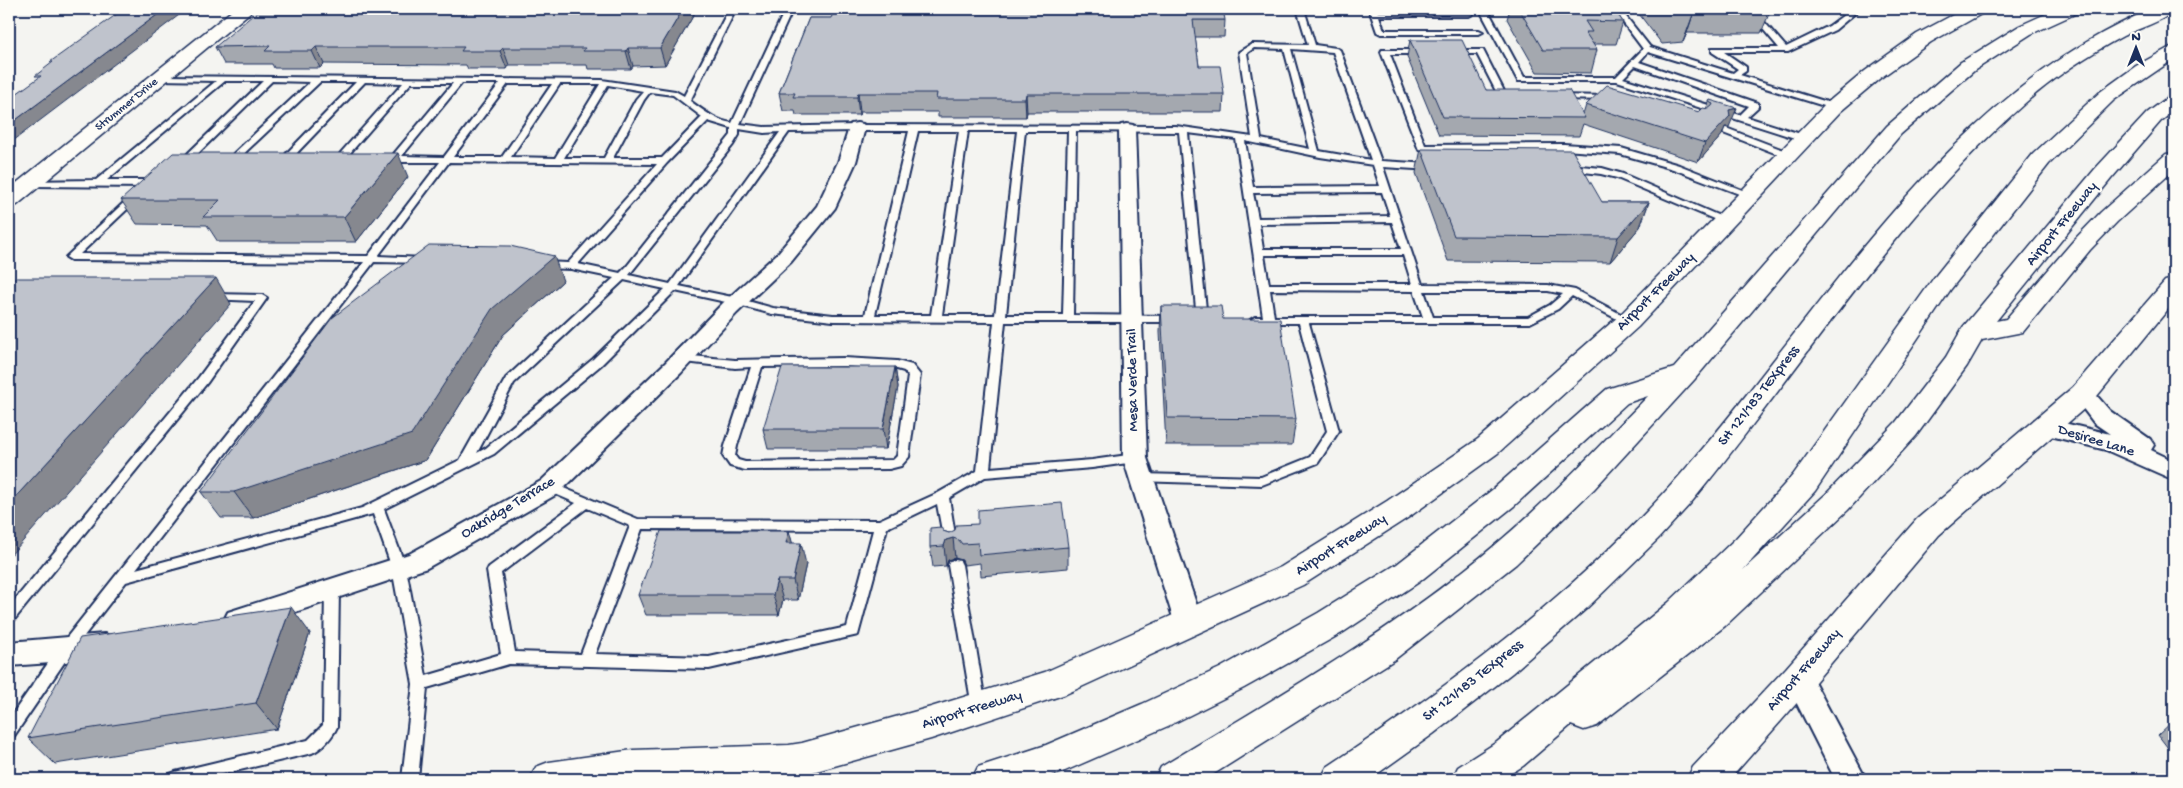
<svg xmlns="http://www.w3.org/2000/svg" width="2183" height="788" viewBox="0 0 2183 788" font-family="'Gochi Hand',sans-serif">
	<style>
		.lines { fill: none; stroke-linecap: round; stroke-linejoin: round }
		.service-casing { stroke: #1b2f5e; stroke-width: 4 }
		.minor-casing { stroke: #1b2f5e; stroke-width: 4 }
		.secondary-casing { stroke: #1b2f5e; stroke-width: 3 }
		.motorway-casing { stroke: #1b2f5e; stroke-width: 3 }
		.service { fill: #fdfcf7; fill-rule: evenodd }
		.minor { fill: #fdfcf7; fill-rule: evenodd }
		.secondary { fill: #fdfcf7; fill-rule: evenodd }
		.motorway { fill: #fdfcf7; fill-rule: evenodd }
		.wall { fill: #a4a8af; stroke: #1b2f5e }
		.shaded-wall { fill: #86888f; stroke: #1b2f5e }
		.building { fill: #bfc3cc; stroke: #1b2f5e }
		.labels { text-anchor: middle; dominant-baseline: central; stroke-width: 4.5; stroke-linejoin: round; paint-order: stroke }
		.far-street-label { font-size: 12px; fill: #1b2f5e; stroke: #fdfcf7 }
		.street-label { font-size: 15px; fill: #1b2f5e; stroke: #fdfcf7 }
	</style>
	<rect width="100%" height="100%" fill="#f4f4f1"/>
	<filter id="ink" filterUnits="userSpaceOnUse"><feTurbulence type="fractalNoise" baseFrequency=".02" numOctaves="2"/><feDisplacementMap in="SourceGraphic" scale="10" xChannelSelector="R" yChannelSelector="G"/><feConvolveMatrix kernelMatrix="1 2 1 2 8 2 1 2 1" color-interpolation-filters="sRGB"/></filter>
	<g filter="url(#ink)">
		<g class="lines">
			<g class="service-casing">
				<g id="service">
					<path d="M729,9H736L690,101C703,110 716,121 732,123L784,12L791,9H801L791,13L740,124L764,127L857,125L1176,126L1252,137L1239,52L1252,44L1308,45L1297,9H1304L1315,45L1336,48L1340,50L1381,161L1431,164L1435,167L1431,170L1383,167L1422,284L1548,285L1575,290L1634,321L1633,323H1625L1572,296L1558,309L1530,323H1309L1339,431L1318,463L1262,485L1137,481L1135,478L1137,475L1141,474L1261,477L1310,457L1327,431L1299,323H1255L1250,320L1255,317H1263L1236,139L1188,133L1207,319L1202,322L1197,319L1179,132L1076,131L1073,315L1174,316L1179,319L1174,322H1005L990,468L1092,460L1135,454L1139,455L1141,458L1139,461L1135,462L1092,468L985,477L949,498L957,547L956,550L951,552L946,550L945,547L937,504L887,528L858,635L709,669L509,664L427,688L418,779H402L413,684L392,568L373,514L126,582L70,654L14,736L9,737V719L60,646L364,262L71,260L66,257L133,194H139V198L80,254L368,256L440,162H384L380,159L384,156H392L453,83H411L343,161H337V157L403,83L365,82L290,160H284V156L356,82H320L237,160H231V156L310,82L272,81L187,164H181V160L263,81H225L107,180H150L155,183L151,187L30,186L25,183L27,181L96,180L216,81L159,80V76H162L602,80L675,91L684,96ZM1254,48L1284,49L1310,149L1261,139L1247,53ZM1291,49L1333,52L1371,160L1319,151ZM462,83H500L444,157L402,156ZM508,84H552L502,157H453ZM560,84H600L555,158L511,157ZM608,85L643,91L636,99L604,158H564ZM650,92L673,95L702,117L662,158H613L644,100ZM708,121L731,128V135L627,266L620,273L578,264L667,163ZM739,129L764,133L780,132L670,284L629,275L733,145L739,135ZM857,131H909L865,315H833L773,308L737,298L679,286L789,132ZM918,131H959L931,315H875ZM968,131H1017L995,315H942ZM1025,131H1068L1063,315H1006ZM1245,141L1320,157L1373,165L1380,186L1253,187ZM449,162L657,164L568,263L543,262L538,265L543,268L571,269L614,278L506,378L460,460L362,508L136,569L374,262L428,263L430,261L428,259L425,258L378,256ZM1382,192L1390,216L1258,218L1253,193ZM1392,222L1401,249H1263L1259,224ZM1264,255H1403L1412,284H1269ZM624,280L665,289L593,359L486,448L477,453L514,383ZM1270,290L1414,291L1423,317H1274ZM675,291L735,304L772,314L833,321L994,322L977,471L938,493L879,520L638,519L554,484H546L544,487L546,490L576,503L489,567L487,571L501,654L426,676L406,568L384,509L494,454L601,365ZM1424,291H1548L1563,294L1550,305L1528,317H1433ZM587,508L630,526L581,654L515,652L501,573ZM642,529L873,530L847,627L709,657L595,654Z"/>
					<path d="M1369,9H1376L1378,12H1469L1473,14L1469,16H1379L1384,30H1479L1483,32L1479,34H1381L1377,32Z"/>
					<path d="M1613,9H1620L1650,47L1733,73L1738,69L1712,52V48H1779L1746,9H1753L1786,47L1829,26L1852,9H1860L1835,30L1788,52H1724L1746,67V71L1740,75L1837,105L1838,107L1834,109L1648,52L1639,62L1758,103V107L1747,117L1807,136L1808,138L1804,141L1617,81H1518L1482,14L1486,12L1490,14L1524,77H1616L1643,49ZM1635,66L1749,106L1740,115L1623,78Z"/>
					<path d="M1382,50H1421L1425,52L1421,54H1390L1425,145L1564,144L1621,148L1679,165L1755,195L1753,197H1747L1673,169L1620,154L1564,150H1419L1381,52Z"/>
					<path d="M1449,50H1483L1506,95H1512V99H1500L1477,54H1449Z"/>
					<path d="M1554,95L1609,96L1613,98L1609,100L1557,99L1553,97Z"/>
					<path d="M1726,128L1791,153L1792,155L1791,157H1785L1723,133V129Z"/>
					<path d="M1569,165L1602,168L1623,174L1731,221L1726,224L1723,223L1617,178L1601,174L1566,170L1565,168Z"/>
					<path d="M213,294L262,295L267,298L207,383L14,620L9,621V607L199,377L255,301L209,299L208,297Z"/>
					<path d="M681,355L735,360L844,358L897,361L912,365L920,375L909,457L901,466L889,469L745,470L730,466L723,456L725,446L751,367L735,368L677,361L676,359L677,357ZM844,366L897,369L904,371L908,376L897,456L893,460L745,462L738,460L735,456L737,446L762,367Z"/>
					<path d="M955,560L960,561L962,565L986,707L984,711L979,713L974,711L972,707L948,565L950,561Z"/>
					<path d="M332,584L337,585L339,589L337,727C333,736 322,749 312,753L202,779H167L170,774L175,772L308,740L323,725L325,589L327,585Z"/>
				</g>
			</g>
			<g class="minor-casing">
				<g id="minor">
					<path d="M857,123L863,124L865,128L856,162L835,208L791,262L737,313L681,373L559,493L427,568L238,631L228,628L224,620L228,612L409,554L541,481L665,363L723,303L777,254L817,206L838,162L849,128L851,124Z"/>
					<path d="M1127,124L1133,125L1135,129L1147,458L1203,624L1199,632L1189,635L1179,632L1175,624L1123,458L1119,129L1121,125Z"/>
					<path d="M2083,386L2091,389L2110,411L2150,439L2154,445L2151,450L2174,461V480L2106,450L2035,432L2031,426L2035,420L2043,418L2110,434L2094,423L2072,394L2075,389Z"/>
					<path d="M104,634L114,637L118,645L114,653L79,661L9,666V642Z"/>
					<path d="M1798,666L1808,670L1866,779H1835L1784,678L1788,670Z"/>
				</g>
			</g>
			<g class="secondary-casing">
				<g id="secondary">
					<path d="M234,9H254L17,205L9,207V189Z"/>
					<path d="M1964,9H1986L1983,13L1931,42L1879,79L1841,111L1638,327L1498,453L1409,517L1303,585L1066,694L931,739L802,775L767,779H530L536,767L549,762L633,750L789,745L802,743L931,707L1045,672L1281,567L1387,501L1478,439L1620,315L1827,103L1865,71L1917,34Z"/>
					<path d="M2174,279V302L2093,401L1939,535L1810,688L1730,779H1687L1693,767L1786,668L1917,519L2073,387L2165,281Z"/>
				</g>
			</g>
			<g class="motorway-casing">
				<g id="motorway">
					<path d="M2057,9H2080L2077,13L2031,34L1975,70L1901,134L1694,380L1594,489L1516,564L1394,660L1206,779H1155L1161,767C1275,698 1392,632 1494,546C1549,500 1598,447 1648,396L1627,403L1514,506L1419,582L1342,633L1244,688L1168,726L1065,771L1041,779H972L978,767L1046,745L1142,704L1220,668L1318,613L1397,564L1492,490L1607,389L1674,368L1887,126L1961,62L2019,26Z"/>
					<path d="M2152,9H2174V11C2161,22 2139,28 2123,36C2088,55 2054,77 2024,104C1893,219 1800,371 1690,504L1658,539L1587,608L1512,673L1433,734L1370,779H1321L1327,767C1448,687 1567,599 1665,492C1817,324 1936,100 2152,9Z"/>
					<path d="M2174,45V59L2114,100L2049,164L1951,289L1815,491L1743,570L1826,494L1896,422L1946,357L1963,327L2095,169L2147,113L2167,98L2174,96V111L2161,121L2111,179L1996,321L2006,319L2074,240L2101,212L2166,154L2174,153V170L2117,222L2090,250L2023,332L1982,340L1967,366L1916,436L1848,510L1725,626L1597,726L1584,730L1571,725L1523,766L1502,779H1452L1458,767L1497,742L1668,603L1736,538L1793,475L1933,279L2033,154L2100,92L2136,66Z"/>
				</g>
			</g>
			<use href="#service" class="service"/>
			<use href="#minor" class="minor"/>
			<use href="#secondary" class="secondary"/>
			<use href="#motorway" class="motorway"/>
		</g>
		<g class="wall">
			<path d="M697,9L665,65L633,66L631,69H588L587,65H509L507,69H468L466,65L324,64L320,68H274L272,64H224L215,47Z"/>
			<path d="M1510,9H1614L1623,22L1616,44H1593L1597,50L1591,73L1537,72L1507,19Z"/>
			<path d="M1636,9H1771L1761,33H1687L1683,42L1662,44L1636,10Z"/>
			<path d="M809,18L1225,20L1224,37H1195L1199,66L1224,94L1223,112H1027L1026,117H938V112H860L859,115H796L795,111H783L779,93Z"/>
			<path d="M1410,40L1486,90L1583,115L1586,105L1699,112L1706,109L1709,102L1710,100L1729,127H1725L1722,135L1698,162L1583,124L1579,136L1439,135L1407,57Z"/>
			<path d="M1421,149L1602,202H1649L1640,227L1610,262L1448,261L1416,173Z"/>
			<path d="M408,177L356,242H218L207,225L137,224L121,200Z"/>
			<path d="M563,281L503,335L426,460L253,518H221L201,492Z"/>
			<path d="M1161,306L1223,319L1296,419L1292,445H1166L1160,332Z"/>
			<path d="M895,367L898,387L886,449H768L763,429Z"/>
			<path d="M789,531L792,543L806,564L798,600H783L779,615H646L638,595Z"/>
			<path d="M943,531L949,533L1068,547V568L981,576L980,563L964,565L962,560L955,558L948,560L946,566L933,567L930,547Z"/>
			<path d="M310,633L277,729L55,764L28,738Z"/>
			<path d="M2174,720V756L2158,735Z"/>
		</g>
		<g class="shaded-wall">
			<path d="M165,9H187L9,144V125Z"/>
			<path d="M683,9H697L665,65L660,48Z"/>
			<path d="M1695,9L1687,33L1683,42L1694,12Z"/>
			<path d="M316,47L324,64L320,68L312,51Z"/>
			<path d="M503,48L509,65L507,69L500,51Z"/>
			<path d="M628,48L633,66L631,69L626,51Z"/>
			<path d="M858,93L860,112L859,115L857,97Z"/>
			<path d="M1026,94L1027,112L1026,117L1025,99Z"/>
			<path d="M1737,108L1729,127H1725L1722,135L1698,162L1705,143L1729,110Z"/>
			<path d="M398,153L408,177L356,242L344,217Z"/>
			<path d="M1649,202L1640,227L1610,262L1618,237Z"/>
			<path d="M554,256L563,281L503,335L426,460L253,518L234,492Z"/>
			<path d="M216,278L231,304L9,557V504Z"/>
			<path d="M895,367L898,387L886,449L883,429Z"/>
			<path d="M789,531L795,552L786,543Z"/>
			<path d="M953,538L955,558L948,560L946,566L944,546L946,540Z"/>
			<path d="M801,543L806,564L798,600L793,580Z"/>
			<path d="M777,580L783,600L779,615L773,595Z"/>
			<path d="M291,607L310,633L277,729L256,703Z"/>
		</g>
		<g class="building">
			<path d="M124,9H165L9,125V99L41,76H35L53,62H50Z"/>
			<path d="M260,9H683L660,48H628L626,51H583L585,48H503L500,51H461L464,47H316L312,51H265L270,46L215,47Z"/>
			<path d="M835,9H1223L1225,20H1193L1199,66H1220L1224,94H1026L1025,99H936L937,93H858L857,97H793L795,93H779L809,18H831Z"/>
			<path d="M1519,9H1614L1623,22L1585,21L1592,32H1585L1597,50H1543Z"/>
			<path d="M1667,9H1695L1694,12L1672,14Z"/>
			<path d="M1410,40H1462L1486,90H1569L1585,118L1443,117Z"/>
			<path d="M1607,85L1699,112L1703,108L1708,109L1712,106L1713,104L1709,102L1710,100L1737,108L1729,110L1730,116L1705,143L1586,105Z"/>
			<path d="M1421,149L1572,150L1602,202H1649L1618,237L1454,236Z"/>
			<path d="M173,153H398L344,217H203L220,200H121Z"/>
			<path d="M429,245L510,246L554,256L492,309L412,434L234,492H201L332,318Z"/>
			<path d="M9,278H216L9,504V331L11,329H9Z"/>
			<path d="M1161,306H1221L1223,319H1280L1296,419L1167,418Z"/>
			<path d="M782,367H895L883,429H763Z"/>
			<path d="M1062,503L1068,547L979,555L978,543L962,544L959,540L953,538L946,540L944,546L930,547V528L941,527L943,531L949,533L955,530L956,525L978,524V510Z"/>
			<path d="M661,531H789L786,543H801L793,580H777L773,595H638Z"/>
			<path d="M291,607L256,703L28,738L80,638Z"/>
		</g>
	</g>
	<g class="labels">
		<g class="far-street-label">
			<text transform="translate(127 105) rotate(-39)">Strummer Drive</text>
		</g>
		<g class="street-label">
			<text transform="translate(2062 224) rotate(-51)">Airport Freeway</text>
			<text transform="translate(1656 292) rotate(-45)">Airport Freeway</text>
			<text transform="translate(1133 380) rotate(-91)">Mesa Verde Trail</text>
			<text transform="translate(1759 396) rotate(-52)">SH 121/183 TEXpress</text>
			<text transform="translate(2096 441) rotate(17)">Desiree Lane</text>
			<text transform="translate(508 508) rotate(-31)">Oakridge Terrace</text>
			<text transform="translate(1341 545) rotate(-32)">Airport Freeway</text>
			<text transform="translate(1804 670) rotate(-49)">Airport Freeway</text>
			<text transform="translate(1473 681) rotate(-38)">SH 121/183 TEXpress</text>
			<text transform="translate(972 710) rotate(-17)">Airport Freeway</text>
		</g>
	</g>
	<rect width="2183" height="788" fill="none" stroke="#fdfcf7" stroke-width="30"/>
	<rect x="15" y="15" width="2153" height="758" fill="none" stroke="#1b2f5e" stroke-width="2" filter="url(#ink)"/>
	<g transform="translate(2136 48)" stroke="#fdfcf7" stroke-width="4" paint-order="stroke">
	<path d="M0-4L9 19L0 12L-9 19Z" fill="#1b2f5e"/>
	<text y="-8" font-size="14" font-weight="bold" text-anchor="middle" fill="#1b2f5e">N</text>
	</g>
</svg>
